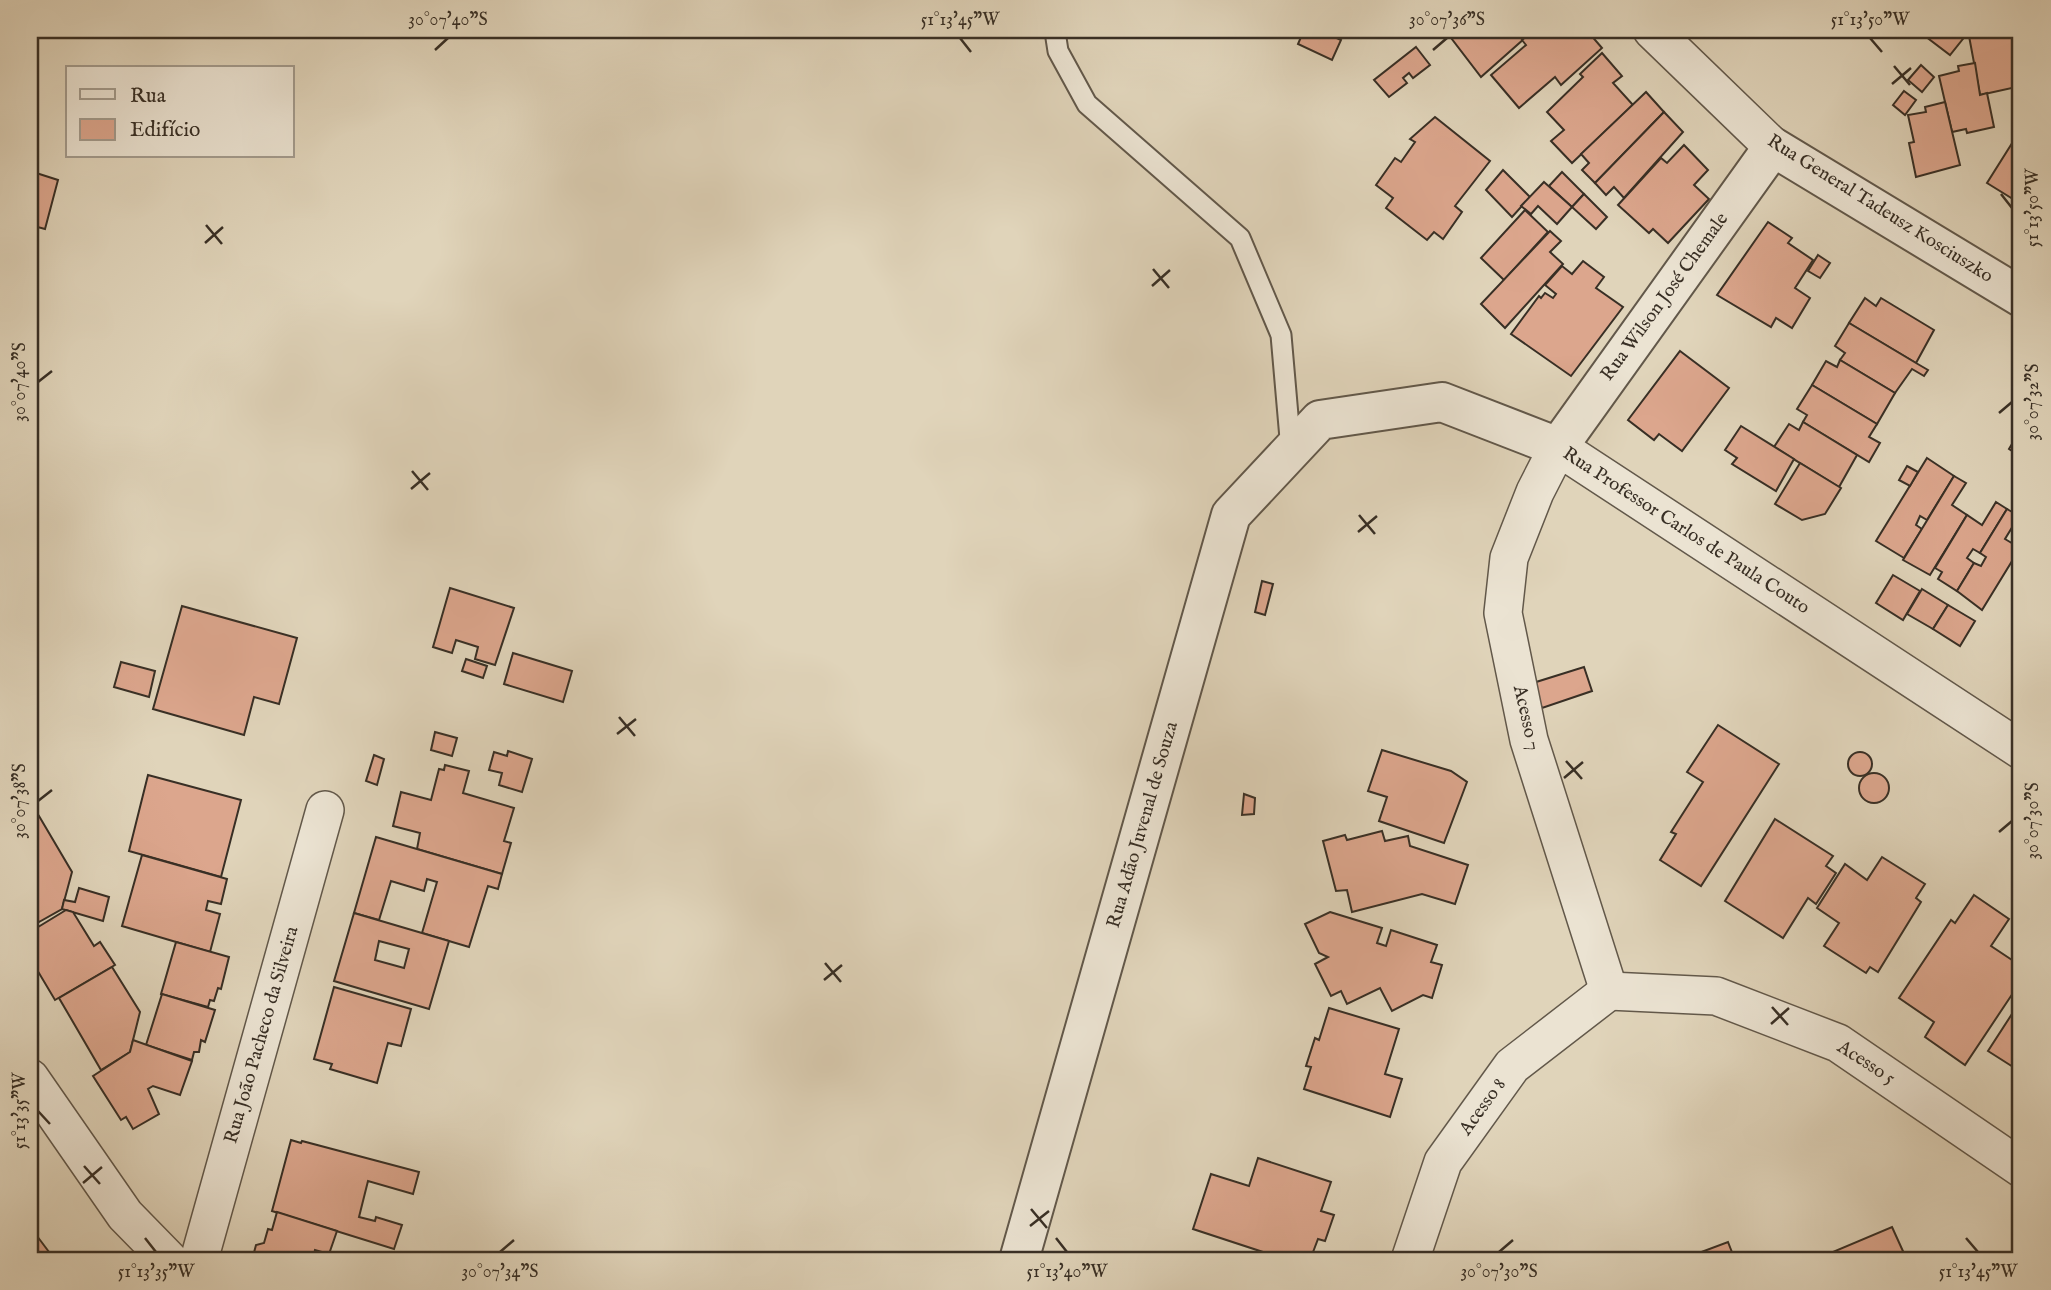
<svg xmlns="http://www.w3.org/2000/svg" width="2051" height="1290" viewBox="0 0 2051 1290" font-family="'IM FELL English',serif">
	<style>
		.building { fill: #dca68d; stroke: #382f25; stroke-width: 2; fill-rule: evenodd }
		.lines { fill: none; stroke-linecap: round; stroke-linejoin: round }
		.service-casing { stroke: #62584a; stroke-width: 23 }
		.minor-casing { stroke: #62584a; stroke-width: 40 }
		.tertiary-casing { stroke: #62584a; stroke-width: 42 }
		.service { stroke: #ebe3d2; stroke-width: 19 }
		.minor { stroke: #ebe3d2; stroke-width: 37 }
		.tertiary { stroke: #ebe3d2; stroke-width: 38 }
		.ticks { fill: none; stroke: #382f25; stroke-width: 2.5 }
		.labels { text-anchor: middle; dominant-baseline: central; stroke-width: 6; stroke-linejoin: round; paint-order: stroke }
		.street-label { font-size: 19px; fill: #382f25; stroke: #ebe3d2 }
		.neatline { fill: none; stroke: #382f25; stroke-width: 2.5 }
		.ticks-label { font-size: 18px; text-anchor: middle; fill: #382f25 }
	</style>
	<rect width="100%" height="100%" fill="#e0d4ba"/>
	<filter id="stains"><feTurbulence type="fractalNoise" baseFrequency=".00286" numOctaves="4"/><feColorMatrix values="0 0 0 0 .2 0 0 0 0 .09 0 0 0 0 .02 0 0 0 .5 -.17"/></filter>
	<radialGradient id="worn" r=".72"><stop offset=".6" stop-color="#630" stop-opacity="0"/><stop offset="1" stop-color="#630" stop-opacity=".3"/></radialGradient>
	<g class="building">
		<path d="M1304,30H1319L1341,40L1332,60L1298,44Z"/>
		<path d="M1445,30H1534L1481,77Z"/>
		<path d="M1534,30H1593L1589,33L1602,48L1561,85L1555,77L1519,108L1491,75L1526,45L1522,40Z"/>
		<path d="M1917,30H1970L1950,55Z"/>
		<path d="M2004,30H2021V86L1980,95L1969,36Z"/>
		<path d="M1416,47L1430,65L1413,78L1409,73L1403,78L1407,83L1389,97L1374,80Z"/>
		<path d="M1602,53L1622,76L1613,83L1633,105L1572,163L1551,141L1564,130L1547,112L1583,77L1580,74Z"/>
		<path d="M1975,63L1980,95L1987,93L1994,127L1967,133L1966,129L1952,132L1939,76L1959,71L1958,66Z"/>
		<path d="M1921,65L1934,77L1922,92L1908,80Z"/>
		<path d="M1904,91L1916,100L1905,115L1893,105Z"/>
		<path d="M1646,92L1664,112L1595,183L1582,170L1589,163L1581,154Z"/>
		<path d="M1945,102L1960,165L1916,177L1909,143L1914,142L1908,115L1926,112L1925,107Z"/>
		<path d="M1664,112L1683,132L1624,198L1614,187L1606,195L1595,183Z"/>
		<path d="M1435,117L1490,161L1455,206L1462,212L1443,239L1434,232L1427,240L1386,208L1393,198L1376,185L1395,158L1401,162L1415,142L1410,139Z"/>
		<path d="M2021,129V204L1987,183Z"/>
		<path d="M1684,145L1708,170L1694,185L1709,199L1668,243L1653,229L1649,233L1618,205L1661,158L1667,163Z"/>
		<path d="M1503,170L1530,197L1512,217L1486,190Z"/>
		<path d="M30,171L58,180L45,229L30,225Z"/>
		<path d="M1562,172L1584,194L1572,207L1549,186Z"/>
		<path d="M1544,182L1572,207L1557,224L1538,206L1531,214L1521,206Z"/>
		<path d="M1584,194L1607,217L1596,229L1572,207Z"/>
		<path d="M1525,210L1548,232L1504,280L1481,258Z"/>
		<path d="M1768,222L1792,238L1788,243L1813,260L1795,288L1810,298L1792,328L1776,318L1771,327L1717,295Z"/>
		<path d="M1550,231L1561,241L1550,252L1563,264L1505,328L1481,304Z"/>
		<path d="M1818,255L1830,263L1820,278L1808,271Z"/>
		<path d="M1583,261L1604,277L1596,288L1623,307L1571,376L1511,334L1539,296L1541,298L1545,293L1553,298L1556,294L1545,285L1562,266L1572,274Z"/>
		<path d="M1865,298L1876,306L1881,298L1934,330L1916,363L1849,323Z"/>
		<path d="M1849,323L1916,363L1928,370L1924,376L1912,369L1895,393L1840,360L1845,353L1835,346Z"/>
		<path d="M1680,351L1729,388L1682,451L1659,434L1654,440L1628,420Z"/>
		<path d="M1840,360L1895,393L1877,424L1812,385L1826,361L1837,367Z"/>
		<path d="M1812,385L1877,424L1869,437L1880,443L1869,462L1803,422L1807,415L1797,409Z"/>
		<path d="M1803,422L1857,455L1839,487L1774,447L1789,424L1799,430Z"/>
		<path d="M1741,426L1794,459L1776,491L1732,464L1737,458L1725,450Z"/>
		<path d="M2021,429V457L2009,449Z"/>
		<path d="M1927,458L1954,476L1927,520L1920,516L1916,525L1922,529L1904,558L1876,541Z"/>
		<path d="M1800,463L1841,488L1825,514L1802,520L1775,504Z"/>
		<path d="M1907,466L1918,472L1910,486L1899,480Z"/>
		<path d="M1954,476L1966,483L1952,505L1967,515L1930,575L1903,560Z"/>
		<path d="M1996,502L2007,509L1980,553L1973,549L1967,558L1974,563L1957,591L1938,579L1942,572L1935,568L1967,515L1982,525Z"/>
		<path d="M2007,509L2019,516L2005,539L2020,548L1982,610L1957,591L1974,563L1981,566L1986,557L1980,553Z"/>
		<path d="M1893,575L1920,591L1903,620L1876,603Z"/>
		<path d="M1262,581L1273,584L1265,615L1255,612Z"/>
		<path d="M450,588L514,608L495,665L475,659L478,647L456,640L452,653L433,647Z"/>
		<path d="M1922,589L1948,605L1933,629L1907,614Z"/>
		<path d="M1948,605L1975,621L1960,646L1933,629Z"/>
		<path d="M182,606L297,638L279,704L254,697L244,735L153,709Z"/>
		<path d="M513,653L572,671L563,702L504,684Z"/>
		<path d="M466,659L487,666L483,678L462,671Z"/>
		<path d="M121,662L155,671L149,697L114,687Z"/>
		<path d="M1584,667L1592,691L1542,708L1533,683Z"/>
		<path d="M1718,725L1779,764L1701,886L1660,860L1676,834L1671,832L1703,782L1687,772Z"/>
		<path d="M435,732L457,738L452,756L431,750Z"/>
		<path d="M1382,750L1451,771L1467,782L1444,843L1379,821L1387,797L1368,791Z"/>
		<path d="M508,751L532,759L522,792L499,785L502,773L489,770L494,752L507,756Z"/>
		<circle cx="1860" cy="764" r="12"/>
		<path d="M374,755L384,759L377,785L366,781Z"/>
		<path d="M445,765L469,771L463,793L514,808L504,841L511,843L502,874L417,849L420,833L393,826L401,792L431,800L439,769L444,770Z"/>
		<circle cx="1874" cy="788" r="15"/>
		<path d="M148,775L241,800L221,877L129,851Z"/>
		<path d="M1244,794L1255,798L1254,814L1242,815Z"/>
		<path d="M39,816L72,872L62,909L39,922L30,907V822Z"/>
		<path d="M1775,819L1833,856L1826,866L1836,873L1816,904L1808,898L1783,938L1725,901Z"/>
		<path d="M1382,831L1385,841L1408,836L1410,846L1468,865L1455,904L1422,894L1352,912L1347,890L1336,891L1323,841L1345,835L1347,840Z"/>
		<path d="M376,837L502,874L498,889L488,886L469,947L422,933L437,882L427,879L424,891L391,881L379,920L354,913Z"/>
		<path d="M142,855L227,879L221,904L208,901L206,910L220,914L210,952L122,926Z"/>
		<path d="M1882,857L1925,884L1916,898L1921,902L1878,972L1870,967L1866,973L1824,946L1839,923L1817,908L1845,864L1867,880Z"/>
		<path d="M79,888L109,897L103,921L62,909L64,900L75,902Z"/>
		<path d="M1974,895L2009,919L1991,946L2021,966V981L1965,1065L1925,1037L1934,1022L1899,998L1951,920L1955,923Z"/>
		<path d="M66,910L73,912L94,946L100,942L115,965L55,1000L30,958V932Z"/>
		<path d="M1330,912L1382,928L1377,943L1386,946L1391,930L1437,945L1431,962L1442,965L1432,998L1423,995L1392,1011L1380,988L1347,1004L1341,991L1331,996L1315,964L1328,957L1319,953L1305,924Z"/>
		<path d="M354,913L449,941L429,1009L334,981ZM379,941L409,949L404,968L375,960Z"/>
		<path d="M176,942L229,957L221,989L218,988L214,1001L210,1000L208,1007L161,994Z"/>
		<path d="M112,967L140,1012L130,1052L101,1070L59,998Z"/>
		<path d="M334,987L411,1009L401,1046L388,1043L377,1083L330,1069L332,1064L314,1059Z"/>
		<path d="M162,994L215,1010L205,1042L201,1040L199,1052H194L192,1060L146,1045Z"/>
		<path d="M2021,1000V1072L1988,1051Z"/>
		<path d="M1329,1008L1399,1029L1385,1074L1402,1079L1390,1117L1304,1089L1311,1067L1306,1066L1315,1038L1319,1040Z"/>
		<path d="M133,1040L192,1061L180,1095L153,1086L148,1089L159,1114L133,1129L126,1117L121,1120L93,1076L130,1052Z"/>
		<path d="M291,1140L301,1143L302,1141L419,1172L413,1194L368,1181L359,1217L375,1221L376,1217L402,1225L394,1249L272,1211Z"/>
		<path d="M1258,1158L1331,1182L1321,1211L1334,1215L1325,1241L1318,1239L1310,1260H1267L1269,1254L1193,1229L1211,1174L1249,1186Z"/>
		<path d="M277,1212L337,1231L329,1254L315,1250L313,1260H252L256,1245L264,1243L268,1229L272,1230Z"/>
		<path d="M1892,1227L1907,1260H1830L1828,1254Z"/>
		<path d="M37,1236L55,1260H30V1241Z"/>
		<path d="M1728,1242L1735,1260H1680Z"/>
	</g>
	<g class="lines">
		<g class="service-casing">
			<path id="service" d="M1058,30L1056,38L1058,51L1087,104L1240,238L1281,335L1291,450"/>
		</g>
		<g class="minor-casing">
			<g id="minor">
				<path d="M1652,30L1773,147"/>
				<path d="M1609,991L1529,740L1503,613L1509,558L1535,492L1558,447L2021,750"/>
				<path d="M1609,991L1716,996L1838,1043L2021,1168"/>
				<path d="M30,1078L125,1215L169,1260"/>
				<path d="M199,1260L325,810"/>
				<path d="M1410,1260L1443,1162L1512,1066L1609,991"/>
			</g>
		</g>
		<g class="tertiary-casing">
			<path id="tertiary" d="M1019,1260L1231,515L1320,420L1442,402L1558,447L1773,147L2021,297"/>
		</g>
		<use href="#service" class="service"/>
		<use href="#minor" class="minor"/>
		<use href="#tertiary" class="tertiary"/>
	</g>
	<path class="ticks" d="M960,38L971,52M1870,38L1882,52M435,50L448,38M1433,50L1447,38M1894,66L1910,85M1892,84L1911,68M2001,194L2012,208M206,225L222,244M205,243L223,227M1153,269L1169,288M1152,286L1170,270M38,382L52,371M1999,413L2012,402M412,471L428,490M411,489L430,473M1359,515L1375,534M1358,532L1377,516M619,717L635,736M617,734L636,719M1566,761L1582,779M1564,778L1583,762M38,801L52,790M1999,832L2012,821M825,963L841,982M824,980L842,965M1772,1007L1788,1025M1771,1024L1789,1008M38,1111L50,1124M84,1166L100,1184M83,1183L102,1167M1031,1209L1047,1228M1030,1226L1049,1211M145,1238L156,1252M1056,1238L1067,1252M1966,1238L1978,1252M500,1252L514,1240M1499,1252L1513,1240"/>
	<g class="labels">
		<g class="street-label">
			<text transform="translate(1880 209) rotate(32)">Rua General Tadeusz Kosciuszko</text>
			<text transform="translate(1665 297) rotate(-54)">Rua Wilson José Chemale</text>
			<text transform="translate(1686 531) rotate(33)">Rua Professor Carlos de Paula Couto</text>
			<text transform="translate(1526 718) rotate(77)">Acesso 7</text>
			<text transform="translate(1143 825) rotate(-74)">Rua Adão Juvenal de Souza</text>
			<text transform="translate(262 1035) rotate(-74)">Rua João Pacheco da Silveira</text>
			<text transform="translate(1866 1063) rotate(33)">Acesso 5</text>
			<text transform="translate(1483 1107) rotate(-54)">Acesso 8</text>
		</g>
	</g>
	<rect width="2051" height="1290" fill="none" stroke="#e0d4ba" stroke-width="77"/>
	<rect x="66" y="66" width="228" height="91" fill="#ebe3d2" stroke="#a39b8d" stroke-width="2"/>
	<rect x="80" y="89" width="35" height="10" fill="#ebe3d2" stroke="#a39b8d" stroke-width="2"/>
	<text x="130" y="102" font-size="21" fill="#382f25">Rua</text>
	<rect x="80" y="119" width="35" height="21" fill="#dca68d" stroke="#a39b8d" stroke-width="2"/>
	<text x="130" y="136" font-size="21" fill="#382f25">Edifício</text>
	<rect x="38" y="38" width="1974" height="1214" class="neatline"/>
	<g class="ticks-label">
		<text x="448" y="25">30°07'40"S</text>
		<text x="960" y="25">51°13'45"W</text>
		<text x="1447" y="25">30°07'36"S</text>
		<text x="1870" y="25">51°13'50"W</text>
		<text transform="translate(2032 208) rotate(-90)" y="6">51°13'50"W</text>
		<text transform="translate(19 382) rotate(-90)" y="6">30°07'40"S</text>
		<text transform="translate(2032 402) rotate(-90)" y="6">30°07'32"S</text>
		<text transform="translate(19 801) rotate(-90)" y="6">30°07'38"S</text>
		<text transform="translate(2032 821) rotate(-90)" y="6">30°07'30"S</text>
		<text transform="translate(19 1111) rotate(-90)" y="6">51°13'35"W</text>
		<text x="156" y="1277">51°13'35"W</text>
		<text x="500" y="1277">30°07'34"S</text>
		<text x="1067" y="1277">51°13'40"W</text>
		<text x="1499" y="1277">30°07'30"S</text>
		<text x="1978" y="1277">51°13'45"W</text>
	</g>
	<rect width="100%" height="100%" filter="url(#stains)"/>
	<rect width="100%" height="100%" fill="url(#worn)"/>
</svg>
